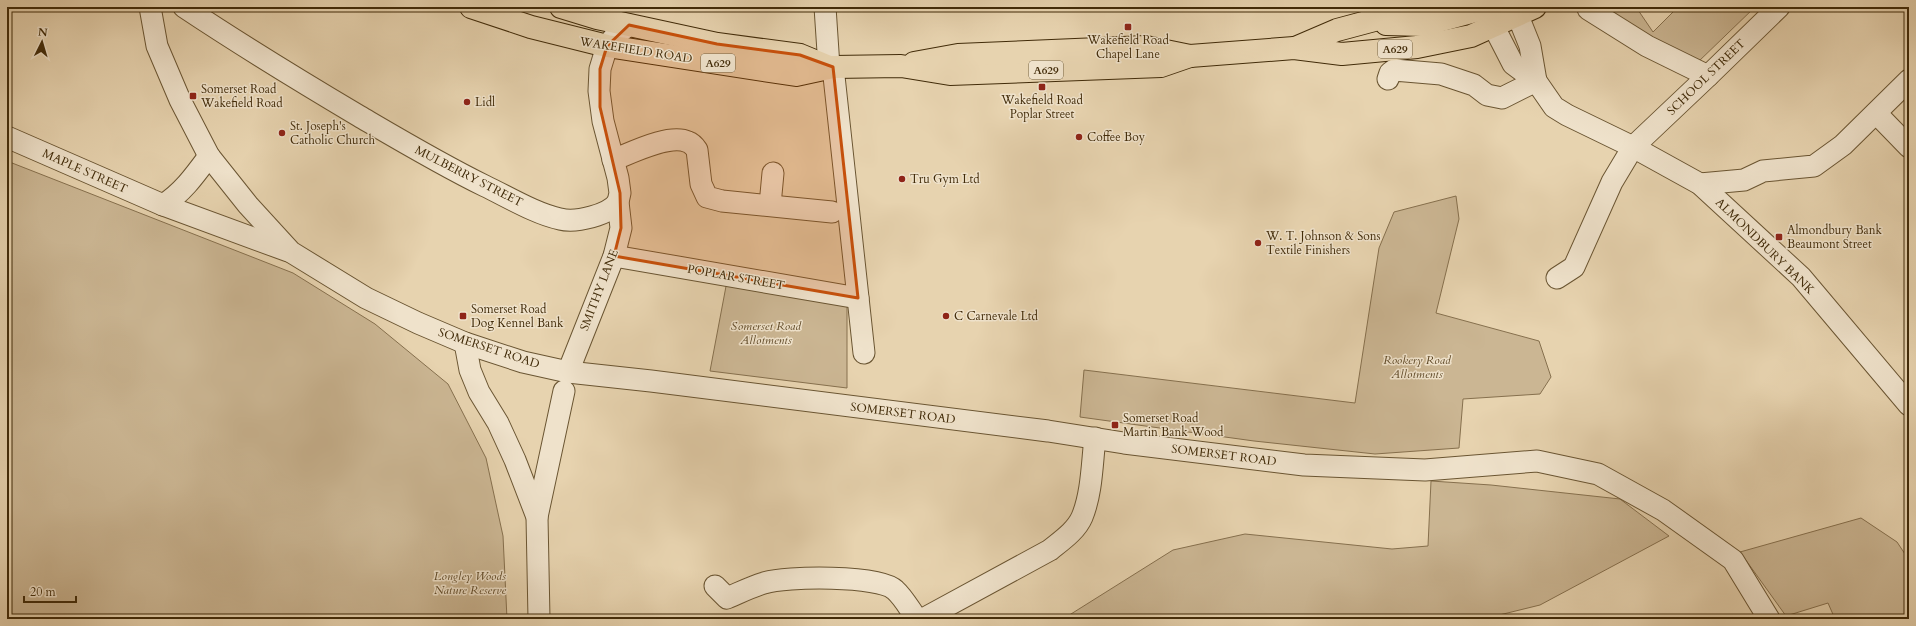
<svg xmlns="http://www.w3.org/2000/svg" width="1916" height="626" viewBox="0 0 1916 626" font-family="Cardo,serif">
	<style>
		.green { fill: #cbb693; stroke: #86704e }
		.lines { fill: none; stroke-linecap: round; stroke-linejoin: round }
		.minor-casing { stroke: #6a5532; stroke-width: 23 }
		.highway-casing { stroke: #412b09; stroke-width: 24 }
		.minor { stroke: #efe2cb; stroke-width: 21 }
		.highway { stroke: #e7d3af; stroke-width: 22 }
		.marked { fill: #c7500b; fill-opacity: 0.2; stroke: #c7500b; stroke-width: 3; stroke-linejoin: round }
		.poi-dot { fill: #8f2418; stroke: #efe2cb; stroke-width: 1.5 }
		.labels { text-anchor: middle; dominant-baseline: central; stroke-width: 3; stroke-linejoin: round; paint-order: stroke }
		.shield { fill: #efe2cb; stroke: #756243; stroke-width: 1 }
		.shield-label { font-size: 11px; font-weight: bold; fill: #412b09 }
		.poi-label { font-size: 12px; fill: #412b09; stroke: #efe2cb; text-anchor: start }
		.street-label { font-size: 12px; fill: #412b09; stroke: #efe2cb }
		.park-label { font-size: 12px; font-style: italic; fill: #5d4725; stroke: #efe2cb }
	</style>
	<rect width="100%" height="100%" fill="#e7d3af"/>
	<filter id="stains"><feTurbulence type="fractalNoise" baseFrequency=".005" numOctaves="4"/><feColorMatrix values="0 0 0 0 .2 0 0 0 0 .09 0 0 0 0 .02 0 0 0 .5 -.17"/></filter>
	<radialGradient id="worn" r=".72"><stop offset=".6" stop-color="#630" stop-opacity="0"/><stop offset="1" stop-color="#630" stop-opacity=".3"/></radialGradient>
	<g class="green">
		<path d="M1606,7H1636L1653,32L1678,7H1755L1697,63L1610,15Z"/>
		<path d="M7,161L293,273L375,324L448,384L486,458L503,536L507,619H7Z"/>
		<path d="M1456,196L1459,219L1436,313L1539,341L1551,377L1540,394L1463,399L1459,448L1375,454L1254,441L1080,417L1084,370L1355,403L1379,248L1394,212Z"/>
		<path d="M727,281L847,302V388L710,371Z"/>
		<path d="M1431,481L1491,485L1620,499L1669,536L1540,605L1483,619H1063L1173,550L1245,534L1392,549L1428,546Z"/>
		<path d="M1861,518L1897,542L1909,560V619H1835L1828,603L1786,616L1740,552Z"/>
	</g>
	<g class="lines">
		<g class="minor-casing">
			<g id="minor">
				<path d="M150,7L157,46L180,100L209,156L248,205L291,252L366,298L418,323L465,343L523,362L568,372L651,381L1048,431L1124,443L1304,465L1425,470L1537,461L1598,474L1663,510L1733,560L1769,619"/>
				<path d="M184,7C241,45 300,81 359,116C400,140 442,165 485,186C508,197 536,214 560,219C576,223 609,215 618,202"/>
				<path d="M825,7L829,67"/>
				<path d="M1589,7L1588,9L1647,46L1708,76"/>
				<path d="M1491,8L1494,27L1513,64L1536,81L1554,107L1567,115L1633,147L1700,184L1801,277L1909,405"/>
				<path d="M1518,16L1530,46L1536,81"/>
				<path d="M833,67L864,353"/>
				<path d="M1388,79L1390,73L1394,70L1441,74L1474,85L1487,95L1502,98L1536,81"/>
				<path d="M1876,113L1909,147"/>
				<path d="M7,137L163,205L288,251"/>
				<path d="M613,160C631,153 670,133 688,142C691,143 695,147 697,150L701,184L707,197L722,201L832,212"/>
				<path d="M1700,184L1744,180L1763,171L1814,166L1843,145L1909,80"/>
				<path d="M163,205C183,192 195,175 209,156"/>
				<path d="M770,205L773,173"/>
				<path d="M614,256L858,298"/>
				<path d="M1557,278L1574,267L1612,182L1633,147L1708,76L1779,7"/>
				<path d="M465,343L470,370L479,392L498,423L515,460L537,517L539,619"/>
				<path d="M568,372L614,256L621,228L618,202L620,193L618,178L603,121L599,91L600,69L607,46L616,35L629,25"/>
				<path d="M537,517L564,391"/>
				<path d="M715,586L727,598C739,593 751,587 764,583C785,576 880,575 895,590C904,598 910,610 917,619"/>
				<path d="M923,619L1050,550C1061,541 1076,531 1082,517C1092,493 1092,463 1095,438"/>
			</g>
		</g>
		<g class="highway-casing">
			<g id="highway">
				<path d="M471,7L531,27L607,46L796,75L833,67L901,66L950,74L1161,66L1190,56L1294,48L1342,54L1417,47L1471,36L1535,7"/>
				<path d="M561,7L597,18L717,44L800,55L829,67"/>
				<path d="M1386,24L1424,25L1490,7"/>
				<path d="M1295,48L1337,30L1423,7"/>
				<path d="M914,63L958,55L1146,47L1190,56"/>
			</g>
		</g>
		<use href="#minor" class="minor"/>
		<use href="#highway" class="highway"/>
	</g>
	<path class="marked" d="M629,25L717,44L800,55L833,67L858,298L614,256L621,228L620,193L600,107V69L607,46Z"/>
	<g class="poi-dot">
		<rect x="1124" y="23" width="8" height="8" rx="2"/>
		<rect x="1038" y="83" width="8" height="8" rx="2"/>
		<rect x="189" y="92" width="8" height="8" rx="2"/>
		<circle cx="467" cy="102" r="4"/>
		<circle cx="282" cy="133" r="4"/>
		<circle cx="1079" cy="137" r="4"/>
		<circle cx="902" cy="179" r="4"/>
		<rect x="1775" y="233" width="8" height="8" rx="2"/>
		<circle cx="1258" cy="243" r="4"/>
		<rect x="459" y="312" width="8" height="8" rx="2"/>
		<circle cx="946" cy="316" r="4"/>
		<rect x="1111" y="421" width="8" height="8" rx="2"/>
	</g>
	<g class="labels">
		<g class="shield">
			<rect x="1378" y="40" width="34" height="18" rx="3"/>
			<rect x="701" y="54" width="34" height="18" rx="3"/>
			<rect x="1029" y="61" width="34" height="18" rx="3"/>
		</g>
		<g class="shield-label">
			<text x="1395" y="49">A629</text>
			<text x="718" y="63">A629</text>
			<text x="1046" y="70">A629</text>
		</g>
		<g class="poi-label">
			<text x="1128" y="40" text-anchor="middle">Wakefield Road<tspan x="1128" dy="14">Chapel Lane</tspan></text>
			<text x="201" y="89">Somerset Road<tspan x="201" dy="14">Wakefield Road</tspan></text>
			<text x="1042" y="100" text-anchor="middle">Wakefield Road<tspan x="1042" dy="14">Poplar Street</tspan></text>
			<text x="475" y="102">Lidl</text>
			<text x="290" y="126">St. Joseph's<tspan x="290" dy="14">Catholic Church</tspan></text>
			<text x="1087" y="137">Coffee Boy</text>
			<text x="910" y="179">Tru Gym Ltd</text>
			<text x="1787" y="230">Almondbury Bank<tspan x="1787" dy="14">Beaumont Street</tspan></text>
			<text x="1266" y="236">W. T. Johnson &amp; Sons<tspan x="1266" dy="14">Textile Finishers</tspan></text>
			<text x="471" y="309">Somerset Road<tspan x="471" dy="14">Dog Kennel Bank</tspan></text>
			<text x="954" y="316">C Carnevale Ltd</text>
			<text x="1123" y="418">Somerset Road<tspan x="1123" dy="14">Martin Bank Wood</tspan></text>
		</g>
		<g class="street-label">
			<text transform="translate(636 50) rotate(9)">WAKEFIELD ROAD</text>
			<text transform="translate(1706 77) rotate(-44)">SCHOOL STREET</text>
			<text transform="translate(85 171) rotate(24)">MAPLE STREET</text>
			<text transform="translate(469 176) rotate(27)">MULBERRY STREET</text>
			<text transform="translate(1765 246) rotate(44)">ALMONDBURY BANK</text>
			<text transform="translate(736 277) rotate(10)">POPLAR STREET</text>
			<text transform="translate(599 290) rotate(-69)">SMITHY LANE</text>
			<text transform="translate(489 348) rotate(18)">SOMERSET ROAD</text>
			<text transform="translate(903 413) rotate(7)">SOMERSET ROAD</text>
			<text transform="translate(1224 455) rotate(7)">SOMERSET ROAD</text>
		</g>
		<g class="park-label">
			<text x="766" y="326">Somerset Road<tspan x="766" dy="14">Allotments</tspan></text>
			<text x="1417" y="360">Rookery Road<tspan x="1417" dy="14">Allotments</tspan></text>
			<text x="470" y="576">Longley Woods<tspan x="470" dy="14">Nature Reserve</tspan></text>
		</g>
	</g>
	<rect width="1916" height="626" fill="none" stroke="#e7d3af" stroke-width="24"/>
	<rect x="8" y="8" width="1900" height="610" fill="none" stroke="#412b09" stroke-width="2"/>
	<rect x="12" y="12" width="1892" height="602" fill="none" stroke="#412b09"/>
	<g transform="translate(42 42) rotate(5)" stroke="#efe2cb" stroke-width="3" paint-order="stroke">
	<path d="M0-3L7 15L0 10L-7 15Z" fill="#412b09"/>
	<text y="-6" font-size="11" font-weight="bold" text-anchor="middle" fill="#412b09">N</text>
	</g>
	<path d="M24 596v6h52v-6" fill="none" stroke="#412b09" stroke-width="2"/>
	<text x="30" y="596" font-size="12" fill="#412b09" stroke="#efe2cb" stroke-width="3" paint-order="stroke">20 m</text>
	<rect width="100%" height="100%" filter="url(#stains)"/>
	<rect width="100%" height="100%" fill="url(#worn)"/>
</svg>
